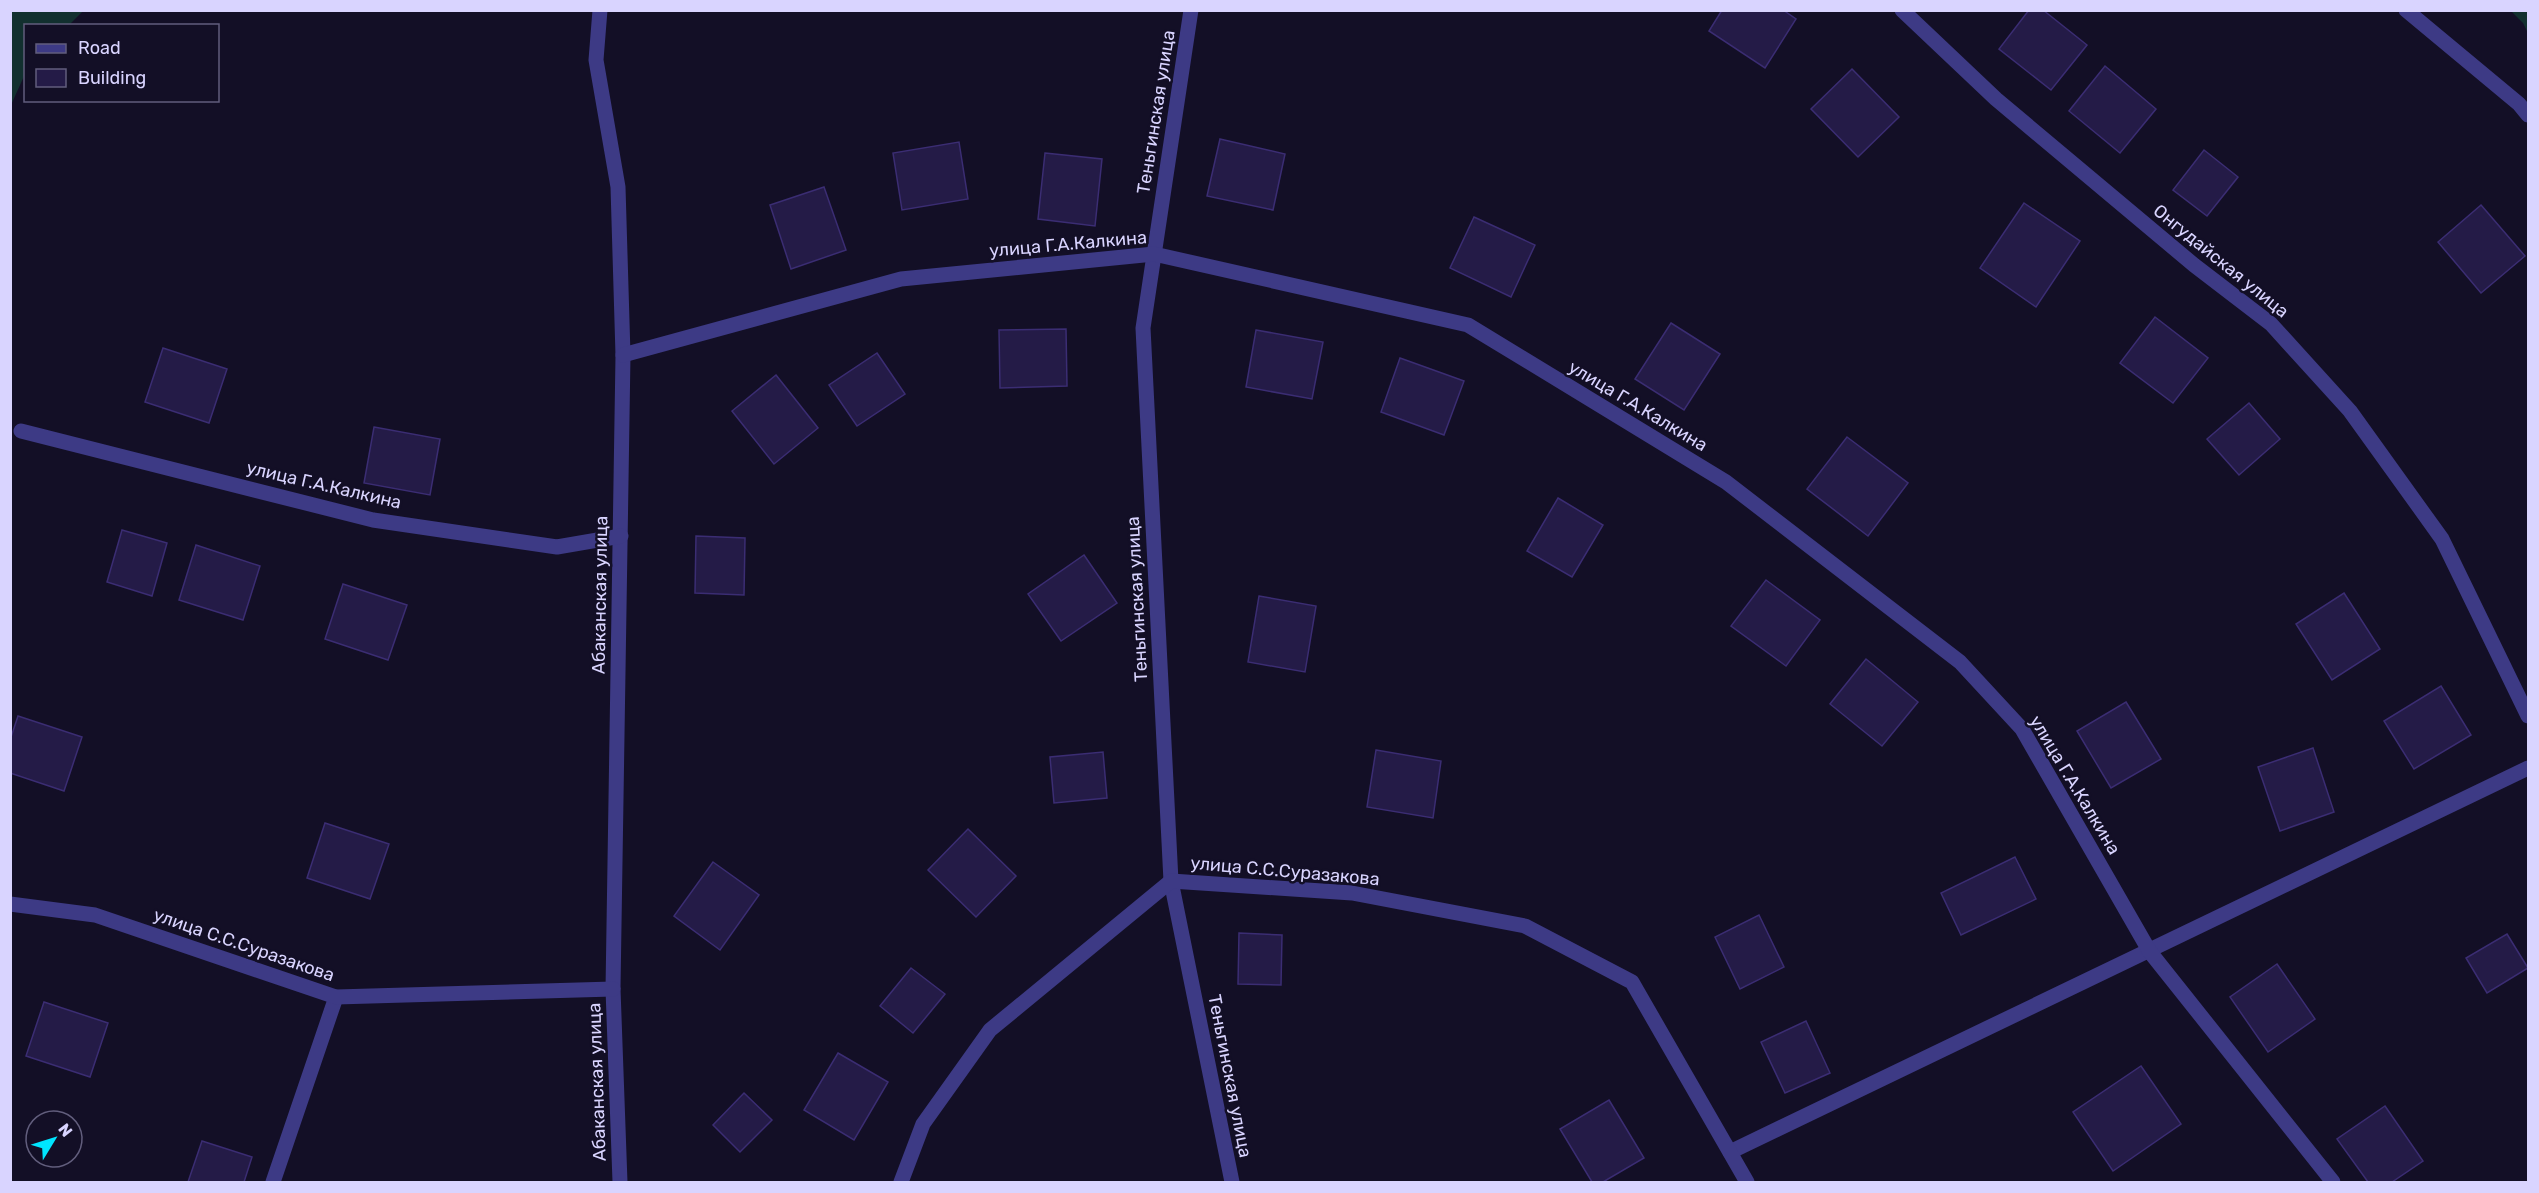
<svg xmlns="http://www.w3.org/2000/svg" width="2539" height="1193" viewBox="0 0 2539 1193" font-family="Rubik,sans-serif">
	<style>
		.green { fill: #12302f }
		.building { fill: #241b47; stroke: #3b2d73; stroke-width: 1.5 }
		.lines { fill: none; stroke-linecap: round; stroke-linejoin: round }
		.lane { stroke: #3d3a85; stroke-width: 15 }
		.street { stroke: #3d3a85; stroke-width: 15 }
		.labels { text-anchor: middle; dominant-baseline: central; stroke-width: 5; stroke-linejoin: round; paint-order: stroke }
		.street-label { font-size: 18px; fill: #d9d4ff; stroke: #130f26 }
	</style>
	<rect width="100%" height="100%" fill="#130f26"/>
	<g class="green">
		<path d="M11,10L83,11L69,25L26,26L25,74L11,105Z"/>
		<path d="M2511,11H2528V33L2523,23Z"/>
	</g>
	<g class="building">
		<path d="M1722,10H1783L1796,19L1765,68L1709,31Z"/>
		<path d="M2029,10H2043L2087,45L2051,90L1999,49Z"/>
		<path d="M2105,66L2156,109L2120,153L2069,111Z"/>
		<path d="M1852,69L1899,117L1858,157L1811,109Z"/>
		<path d="M1220,139L1285,154L1273,210L1207,196Z"/>
		<path d="M959,142L968,199L902,210L893,153Z"/>
		<path d="M2204,150L2238,177L2207,216L2173,190Z"/>
		<path d="M1045,153L1102,159L1095,226L1038,219Z"/>
		<path d="M824,187L846,250L791,269L770,205Z"/>
		<path d="M2024,203L2080,241L2036,307L1980,268Z"/>
		<path d="M2481,205L2525,256L2481,293L2438,242Z"/>
		<path d="M1474,217L1535,245L1511,297L1450,268Z"/>
		<path d="M2155,317L2208,358L2173,403L2120,363Z"/>
		<path d="M1671,323L1720,354L1684,410L1635,379Z"/>
		<path d="M1066,329L1067,386L1000,388L999,330Z"/>
		<path d="M1256,330L1323,342L1312,399L1246,387Z"/>
		<path d="M163,348L227,369L209,423L145,402Z"/>
		<path d="M877,353L905,394L857,426L829,385Z"/>
		<path d="M1400,358L1464,381L1444,435L1381,412Z"/>
		<path d="M776,375L818,428L774,464L732,411Z"/>
		<path d="M2249,403L2280,439L2239,475L2207,439Z"/>
		<path d="M374,427L440,439L430,495L364,483Z"/>
		<path d="M1847,437L1908,483L1868,536L1807,489Z"/>
		<path d="M1558,498L1603,525L1572,577L1527,551Z"/>
		<path d="M122,530L167,543L152,596L107,582Z"/>
		<path d="M696,536L745,538L744,595L695,593Z"/>
		<path d="M196,545L260,566L243,620L179,600Z"/>
		<path d="M1084,555L1117,603L1061,641L1028,594Z"/>
		<path d="M1766,580L1820,620L1786,666L1731,626Z"/>
		<path d="M343,584L407,605L388,660L325,639Z"/>
		<path d="M2344,593L2380,649L2332,680L2296,624Z"/>
		<path d="M1259,596L1316,606L1305,672L1248,662Z"/>
		<path d="M1866,659L1918,702L1882,746L1830,704Z"/>
		<path d="M2441,686L2471,735L2414,769L2384,721Z"/>
		<path d="M2126,702L2161,759L2111,788L2077,731Z"/>
		<path d="M18,716L82,737L64,791L10,773V740Z"/>
		<path d="M2313,748L2334,812L2280,831L2258,767Z"/>
		<path d="M1376,750L1441,761L1433,818L1367,807Z"/>
		<path d="M1103,752L1107,798L1054,803L1050,757Z"/>
		<path d="M325,823L389,844L370,899L307,878Z"/>
		<path d="M968,829L1016,876L976,917L928,870Z"/>
		<path d="M2015,857L2036,899L1961,935L1941,893Z"/>
		<path d="M713,862L759,895L720,950L674,916Z"/>
		<path d="M1759,915L1784,967L1740,989L1715,937Z"/>
		<path d="M1239,933L1282,935L1281,985L1238,984Z"/>
		<path d="M2507,934L2528,968L2487,993L2466,958Z"/>
		<path d="M2277,964L2315,1019L2268,1052L2230,997Z"/>
		<path d="M911,968L945,994L913,1033L880,1006Z"/>
		<path d="M44,1002L108,1023L90,1077L26,1056Z"/>
		<path d="M1806,1021L1830,1073L1785,1093L1761,1042Z"/>
		<path d="M838,1053L888,1082L854,1140L804,1110Z"/>
		<path d="M2141,1066L2181,1124L2113,1171L2073,1112Z"/>
		<path d="M744,1093L772,1120L740,1152L713,1125Z"/>
		<path d="M1609,1100L1644,1158L1603,1182H1592L1560,1129Z"/>
		<path d="M2385,1106L2423,1161L2392,1182H2368L2337,1139Z"/>
		<path d="M202,1141L252,1157L244,1182H188Z"/>
	</g>
	<g class="lines">
		<g class="lane">
			<path d="M1730,1152L2528,768"/>
			<path d="M273,1182L336,997"/>
		</g>
		<g class="street">
			<path d="M600,10L596,60L618,187L623,355L613,989L620,1182"/>
			<path d="M1191,10L1143,328L1171,881L1232,1182"/>
			<path d="M1902,10L1996,99L2194,265L2271,324L2350,411L2442,539L2528,716"/>
			<path d="M2406,10L2519,104L2528,115"/>
			<path d="M623,355L901,279L1154,254L1468,325L1726,482L1960,662L2022,729L2150,952L2333,1182"/>
			<path d="M21,431L373,520L557,547L621,536"/>
			<path d="M10,904L95,915L336,997L613,989"/>
			<path d="M901,1182L923,1124L990,1030L1171,881L1352,893L1525,926L1632,982L1747,1182"/>
		</g>
	</g>
	<g class="labels">
		<g class="street-label">
			<text transform="translate(1156 112) rotate(-81)">Теньгинская улица</text>
			<text transform="translate(1068 244) rotate(-5)">улица Г.А.Калкина</text>
			<text transform="translate(2221 261) rotate(39)">Онгудайская улица</text>
			<text transform="translate(1638 406) rotate(31)">улица Г.А.Калкина</text>
			<text transform="translate(324 485) rotate(13)">улица Г.А.Калкина</text>
			<text transform="translate(600 595) rotate(-89)">Абаканская улица</text>
			<text transform="translate(1137 599) rotate(-93)">Теньгинская улица</text>
			<text transform="translate(2075 785) rotate(59)">улица Г.А.Калкина</text>
			<text transform="translate(1285 871) rotate(5)">улица С.С.Суразакова</text>
			<text transform="translate(244 945) rotate(19)">улица С.С.Суразакова</text>
			<text transform="translate(1230 1076) rotate(79)">Теньгинская улица</text>
			<text transform="translate(597 1082) rotate(-92)">Абаканская улица</text>
		</g>
	</g>
	<rect width="2539" height="1193" fill="none" stroke="#d9d4ff" stroke-width="24"/>
	<rect x="24" y="24" width="195" height="78" fill="#130f26" stroke="#625e7d" stroke-width="1.5"/>
	<rect x="36" y="44" width="30" height="9" fill="#3d3a85" stroke="#625e7d" stroke-width="1.5"/>
	<text x="78" y="54" font-size="18" fill="#d9d4ff">Road</text>
	<rect x="36" y="69" width="30" height="18" fill="#241b47" stroke="#625e7d" stroke-width="1.5"/>
	<text x="78" y="84" font-size="18" fill="#d9d4ff">Building</text>
	<g transform="translate(54 1139) rotate(52)"><circle r="28" fill="#130f26" stroke="#625e7d" stroke-width="1.5"/>
	<path d="M0-4.5L10 22L0 15L-10 22Z" fill="#00e5ff"/>
	<text y="-9" font-size="16" font-weight="bold" text-anchor="middle" fill="#d9d4ff">N</text>
	</g>
</svg>
